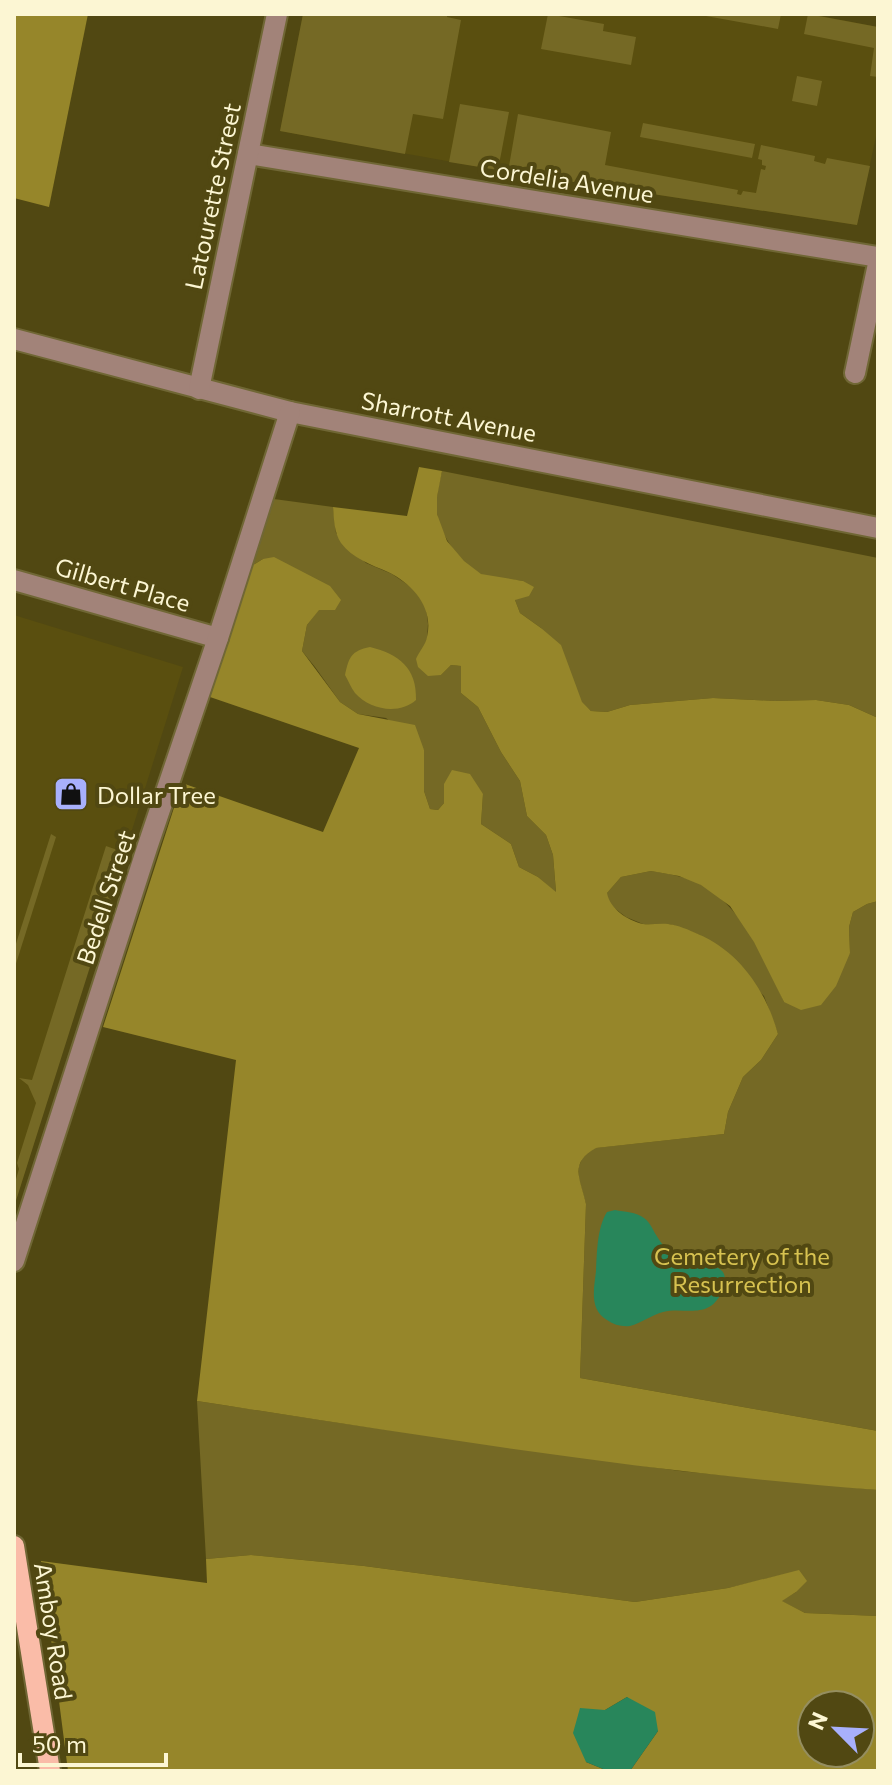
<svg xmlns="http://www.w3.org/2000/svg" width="892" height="1785" viewBox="0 0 892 1785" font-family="Commissioner,sans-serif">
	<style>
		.built { fill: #5a4f0f }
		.green { fill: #756925 }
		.forest { fill: #96862a; fill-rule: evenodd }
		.water { fill: #28865b }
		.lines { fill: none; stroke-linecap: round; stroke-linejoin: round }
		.minor-casing { stroke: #706735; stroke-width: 24 }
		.major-casing { stroke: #706735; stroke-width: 24 }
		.minor { stroke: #a28379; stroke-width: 20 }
		.major { stroke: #fabca8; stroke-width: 20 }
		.labels { text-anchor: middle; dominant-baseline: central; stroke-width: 8; stroke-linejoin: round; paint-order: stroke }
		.street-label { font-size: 24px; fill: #fcf6d3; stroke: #514812 }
		.poi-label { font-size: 24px; fill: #fcf6d3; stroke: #514812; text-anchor: start }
		.park-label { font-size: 24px; fill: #d7c250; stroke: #514812 }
	</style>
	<rect width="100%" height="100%" fill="#514812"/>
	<g class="built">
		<path d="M303,14H811L878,27V127L857,225L508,172L280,131Z"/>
		<path d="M14,615L183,667L14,1207Z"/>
	</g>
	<g class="green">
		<path d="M303,14H447V17L461,20L443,119L413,114L405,154L280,131Z"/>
		<path d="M548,14L604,24L603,31L636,37L631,65L541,49Z"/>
		<path d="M695,14H781L778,29Z"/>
		<path d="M808,14L878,27V77L870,76L874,48L804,34Z"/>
		<path d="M797,76L822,81L817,106L792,101Z"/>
		<path d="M460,104L509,112L498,170L449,162Z"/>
		<path d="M518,114L611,132L605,165L738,190L737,194L741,195L743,191L756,193L761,169L765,170L766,166L762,165V160L758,159L761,145L815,156L814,161L825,164L827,158L870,166L857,225L508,172Z"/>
		<path d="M643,123L755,144L752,158L640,137Z"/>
		<path d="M442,471L878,558V718L849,705L816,700L775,701L713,698L630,705L607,712L591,711L582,703L541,628L520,613L515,600L523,581C510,579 492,580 480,574C460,563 441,536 437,514C435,500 439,484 442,471Z"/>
		<path d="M274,499L333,507L336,533L366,563L392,574L414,589L426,607L428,624L427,638L441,675L451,665L461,666V693L478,707L501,752L520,781L527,816L546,835L553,855L556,893L538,877L519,867L511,844L481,824L483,794L444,784V803L438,810L430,809L424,791V750L386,718L358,714L340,702L315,667L302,651L307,625L319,609L263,559L253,565Z"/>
		<path d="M51,834L56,837L14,970V950Z"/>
		<path d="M106,846L126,853L14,1207V1186L19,1169L17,1163L36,1103L28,1085L19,1078L32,1080Z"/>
		<path d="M651,871C668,874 685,876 700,884C743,907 765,959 784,1002L850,953L849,927L853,912L867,904L878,901V1431L580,1378L586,1204L579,1180V1166L584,1154L595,1148L724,1134L728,1112L743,1077L761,1060L778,1034L764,996L700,935L670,924H643L626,917L609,904L606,894L621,877Z"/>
		<path d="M197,1401L340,1423L680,1471L878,1490V1616L805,1613L781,1601L796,1592L799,1571L728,1588L635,1602L364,1566L251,1555L206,1559Z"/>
	</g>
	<g class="forest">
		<path d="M14,14H88L49,207L14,198Z"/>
		<path d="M419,467L442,471L437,497V514L447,541L464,561L481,574L523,581L534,587L529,596L515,600L520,613L541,628L561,645L582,702L591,711L607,712L630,705L713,698L775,701L816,700L849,705L878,718V901L867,904L853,912L849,927L850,953L836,986L821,1005L801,1010L784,1002L754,942L730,906L701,885L679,876L651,871L621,877L607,893C610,909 627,920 643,924C651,925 660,923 668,924C678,925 689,930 698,934C740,952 766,991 778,1034L761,1060L743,1077L728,1112L724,1134L596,1148C568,1163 581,1180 586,1204L580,1378L878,1431V1490C650,1473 423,1436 197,1401L236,1060L103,1027L182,783L323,832L359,748L210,697L253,565L263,559L274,557L330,586L341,600L335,610H319L307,625L302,651L340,702L358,714L415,725L424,750V791L430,809L438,810L444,803V784L452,770L470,774L483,794L481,824L511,844L519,867L538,877L556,892L553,855L546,835L527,816L520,781L501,752L478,707L461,693V666L451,665L441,675L428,676L418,667L416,659C419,652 426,644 427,637C434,608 413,584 388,572C372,565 352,558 341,543C334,532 334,519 333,507L407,516Z"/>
		<path d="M370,647C399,654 417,668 416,700C399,715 370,710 355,693C351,688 348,680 345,675C349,657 351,651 370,647Z"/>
		<path d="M251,1555L364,1566L635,1602L728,1588L799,1570L807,1581L796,1592L782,1601L805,1613L878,1616V1771H630L658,1731L627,1697L605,1710L586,1762L608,1771H68L41,1561L207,1583L206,1559ZM812,1705H860V1753H812Z"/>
	</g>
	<g class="water">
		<path d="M615,1210C625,1212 636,1212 644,1218C651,1223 653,1231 658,1238C664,1248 674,1257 685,1262C696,1267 718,1261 724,1274C726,1279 724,1287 722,1292C708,1321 684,1306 663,1312C652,1315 641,1323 630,1326C622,1327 614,1325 607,1320C589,1309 594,1289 596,1271C597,1252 597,1228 607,1212Z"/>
		<path d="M627,1697L655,1712L658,1731L630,1771H608L586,1762L573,1733L580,1708L605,1710Z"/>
	</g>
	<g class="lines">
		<g class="minor-casing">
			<g id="minor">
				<path d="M248,154L878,257"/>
				<path d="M14,339L290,412L878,528"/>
				<path d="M855,373L878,264"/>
				<path d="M199,389L277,14"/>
				<path d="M14,580L218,638"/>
				<path d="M14,1261L147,848L218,638L290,412"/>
			</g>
		</g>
		<g class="major-casing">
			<path id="major" d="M14,1546L50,1771"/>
		</g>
		<use href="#minor" class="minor"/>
		<use href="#major" class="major"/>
	</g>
	<defs>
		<g id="shop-square" transform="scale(1.8)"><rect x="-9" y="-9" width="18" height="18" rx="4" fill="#a8b0fc" stroke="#514812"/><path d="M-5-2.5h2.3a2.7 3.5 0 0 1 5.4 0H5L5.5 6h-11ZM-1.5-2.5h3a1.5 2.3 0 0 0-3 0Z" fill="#111"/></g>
	</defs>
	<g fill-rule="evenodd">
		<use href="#shop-square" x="71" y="794"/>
	</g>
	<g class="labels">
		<g class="street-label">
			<text transform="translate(567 180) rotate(9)">Cordelia Avenue</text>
			<text transform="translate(212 196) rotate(-78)">Latourette Street</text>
			<text transform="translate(449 416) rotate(11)">Sharrott Avenue</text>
			<text transform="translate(123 584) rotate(16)">Gilbert Place</text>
			<text transform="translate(105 897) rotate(-72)">Bedell Street</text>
			<text transform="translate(54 1631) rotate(81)">Amboy Road</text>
		</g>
		<g class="poi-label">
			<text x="97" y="794">Dollar Tree</text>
		</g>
		<g class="park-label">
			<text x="742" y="1255">Cemetery of the<tspan x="742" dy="28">Resurrection</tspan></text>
		</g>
	</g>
	<rect width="892" height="1785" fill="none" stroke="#fcf6d3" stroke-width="32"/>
	<g transform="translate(836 1729) rotate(294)"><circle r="38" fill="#514812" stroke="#958e5f" stroke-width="2"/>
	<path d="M0-6L14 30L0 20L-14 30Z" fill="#a8b0fc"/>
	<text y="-12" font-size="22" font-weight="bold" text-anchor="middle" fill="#fcf6d3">N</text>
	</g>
	<path d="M20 1753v12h146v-12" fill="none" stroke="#fcf6d3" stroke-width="4"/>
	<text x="32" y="1753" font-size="24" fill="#fcf6d3" stroke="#514812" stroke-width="6" paint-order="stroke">50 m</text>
</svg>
